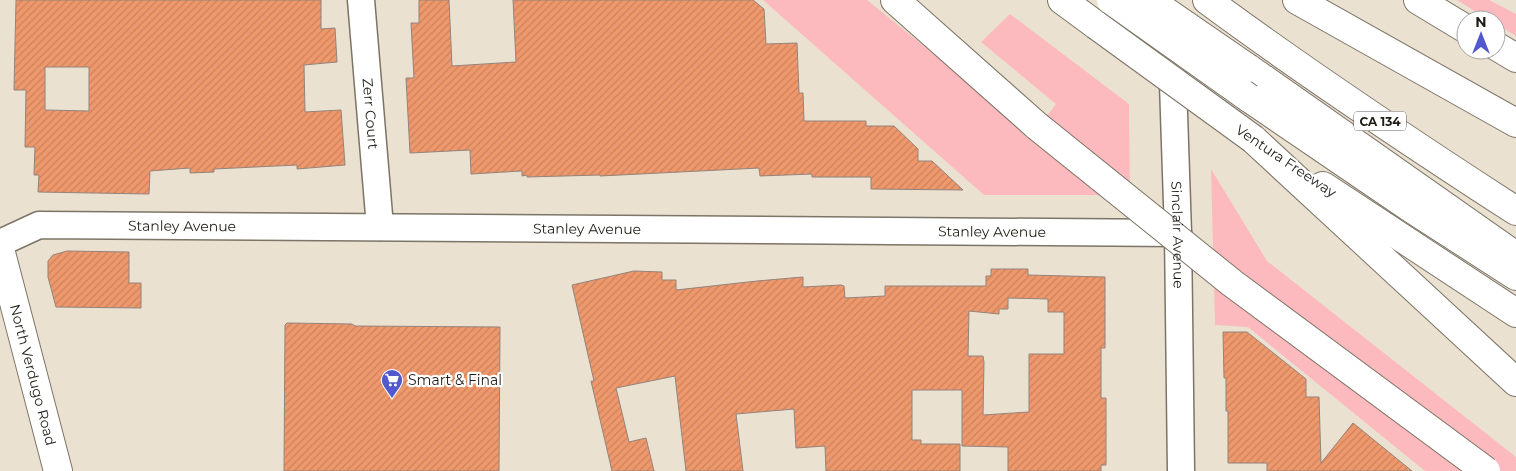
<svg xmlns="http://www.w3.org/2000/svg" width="1516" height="471" viewBox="0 0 1516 471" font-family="Montserrat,sans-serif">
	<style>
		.grass { fill: #fdbabe }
		.building { fill: url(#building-hatch); stroke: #94837b; fill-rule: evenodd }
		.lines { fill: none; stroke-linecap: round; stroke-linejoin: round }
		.street-casing { stroke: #7c7466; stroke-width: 29 }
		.secondary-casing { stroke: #7c7466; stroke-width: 30 }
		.highway-casing { stroke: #7c7466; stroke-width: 30 }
		.street { stroke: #fff; stroke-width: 26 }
		.secondary { stroke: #fff; stroke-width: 28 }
		.highway { stroke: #fff; stroke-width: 28 }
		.highway-bridge-casing { stroke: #7c7466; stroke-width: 30; stroke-linecap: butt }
		.highway-bridge { stroke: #fff; stroke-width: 28 }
		.labels { text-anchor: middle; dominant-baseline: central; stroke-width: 4.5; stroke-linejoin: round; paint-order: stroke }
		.shield { fill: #fff; stroke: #62605c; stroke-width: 1 }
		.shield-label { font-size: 12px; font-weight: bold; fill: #1f1c16 }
		.street-label { font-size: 14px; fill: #1f1c16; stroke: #fff }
		.poi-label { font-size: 14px; fill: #1f1c16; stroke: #fff; text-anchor: start }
	</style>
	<defs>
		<pattern id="building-hatch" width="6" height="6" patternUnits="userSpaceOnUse" patternTransform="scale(1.25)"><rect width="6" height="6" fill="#ee986c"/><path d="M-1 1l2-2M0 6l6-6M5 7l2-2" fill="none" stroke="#cc825d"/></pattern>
	</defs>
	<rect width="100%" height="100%" fill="#eae1d1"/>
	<g class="grass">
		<path d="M763,0H867L1033,135L1056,104L981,42L1010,14L1129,104L1130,195H984Z"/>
		<path d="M1457,0H1489L1516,14V36L1496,24V20H1489Z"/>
		<path d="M1211,169L1267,261L1516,457V471H1425L1248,327L1215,325Z"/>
	</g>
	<g class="building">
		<path d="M16,0H321V29L335,28L337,62L304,65L305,112L341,110L345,165L297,169V165L214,169V172L190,173V168L150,171L149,194L38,192L39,175H34L35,147H25L26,90H14ZM45,67H89V111L45,110Z"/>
		<path d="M419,0H449L452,66L516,62L513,0H753L764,9L766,44L797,43L799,93H803L804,121H866V126H894L918,149V161H932L963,190L871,189V177H812V174L760,176L759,168L600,176V175L527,177V175L522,176V171L471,174L470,150L410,153L406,78H414L411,23H419Z"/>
		<path d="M67,251L129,252V283H141V308L56,307L48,277V261L53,255Z"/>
		<path d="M991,269H1028V275L1105,277V348H1101V398H1106V465H1101V471H1008V447L962,446V390H912V440H921V444H960V471H826L825,446L796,448L794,409L736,414L743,471H686L675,376L616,388L629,442L646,438L654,471H612L591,381H594L572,285L634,271L662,272V280H676V290L757,281L803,277V287L841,285L844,286L845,298L885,296V286H986V276H991ZM1008,298L1048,299V312H1064V354H1029V412L983,415L984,362L983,356H968L969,311L999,314V309H1008Z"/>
		<path d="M287,323L352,324L355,326L500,327L499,471H284L285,325Z"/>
		<path d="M1223,332H1247L1306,379V397H1319L1321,463L1353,423L1412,471H1267V463H1228V411H1226V378H1224Z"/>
	</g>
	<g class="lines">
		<g class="street-casing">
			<g id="street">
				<path id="s1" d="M361,0L380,227"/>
				<path id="s2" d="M1171,24L1178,233L1181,471"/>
				<path id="s3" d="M0,243L39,225L1178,233"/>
			</g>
		</g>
		<g class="secondary-casing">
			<g id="secondary">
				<path id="s4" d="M0,249L58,471"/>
			</g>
		</g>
		<g class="highway-casing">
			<g id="highway">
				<path d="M895,0L1037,126"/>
				<path d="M1062,0L1096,25"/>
				<path d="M1207,0C1307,74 1411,143 1516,211"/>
				<path d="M1297,0L1516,123"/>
				<path d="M1418,0L1466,29"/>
				<path d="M1496,46L1516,58"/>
				<path d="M1248,68L1516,256"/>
				<path d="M1249,98L1409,207L1516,276"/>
				<path d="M1253,139L1516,382"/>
				<path d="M1323,186L1516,313"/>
			</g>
		</g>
		<use href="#street" class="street"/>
		<use href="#secondary" class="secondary"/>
		<use href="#highway" class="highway"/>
		<g class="highway-bridge-casing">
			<g id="highway-bridge">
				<path d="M1111,0L1249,98"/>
				<path d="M1149,0L1248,68"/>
				<path d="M1096,25L1253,139"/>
				<path d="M1037,126L1232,283L1486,471"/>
			</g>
		</g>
		<use href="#highway-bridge" class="highway-bridge"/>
	</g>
	<defs>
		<g id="supermarket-pin" transform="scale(1.125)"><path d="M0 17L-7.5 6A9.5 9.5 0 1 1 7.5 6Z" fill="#5258ce" stroke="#fff"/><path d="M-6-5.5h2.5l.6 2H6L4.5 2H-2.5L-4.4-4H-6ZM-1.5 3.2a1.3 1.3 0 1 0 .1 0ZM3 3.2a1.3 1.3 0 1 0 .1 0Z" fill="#fff"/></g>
	</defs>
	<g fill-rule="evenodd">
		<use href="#supermarket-pin" x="392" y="380"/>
	</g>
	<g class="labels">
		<rect class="shield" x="1354" y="111.5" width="52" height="19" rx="4"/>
		<g class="shield-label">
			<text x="1380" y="121">CA 134</text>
		</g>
		<g class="street-label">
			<text stroke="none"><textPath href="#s1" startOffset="114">Zerr Court</textPath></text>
			<text transform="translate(1286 161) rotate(34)">Ventura Freeway</text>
			<text stroke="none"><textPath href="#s3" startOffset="186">Stanley Avenue</textPath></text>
			<text stroke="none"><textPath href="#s3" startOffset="591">Stanley Avenue</textPath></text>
			<text stroke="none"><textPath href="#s3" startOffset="996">Stanley Avenue</textPath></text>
			<text stroke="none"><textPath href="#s2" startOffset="211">Sinclair Avenue</textPath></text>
			<text stroke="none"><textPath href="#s4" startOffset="130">North Verdugo Road</textPath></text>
		</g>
		<g class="poi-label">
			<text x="408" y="380">Smart &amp; Final</text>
		</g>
	</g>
	<g transform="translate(1481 35)"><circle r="24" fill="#ffffff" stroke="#a5a4a2"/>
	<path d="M0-4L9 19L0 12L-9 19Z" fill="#5258ce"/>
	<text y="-8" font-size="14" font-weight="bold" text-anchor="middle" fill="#1f1c16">N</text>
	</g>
</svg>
